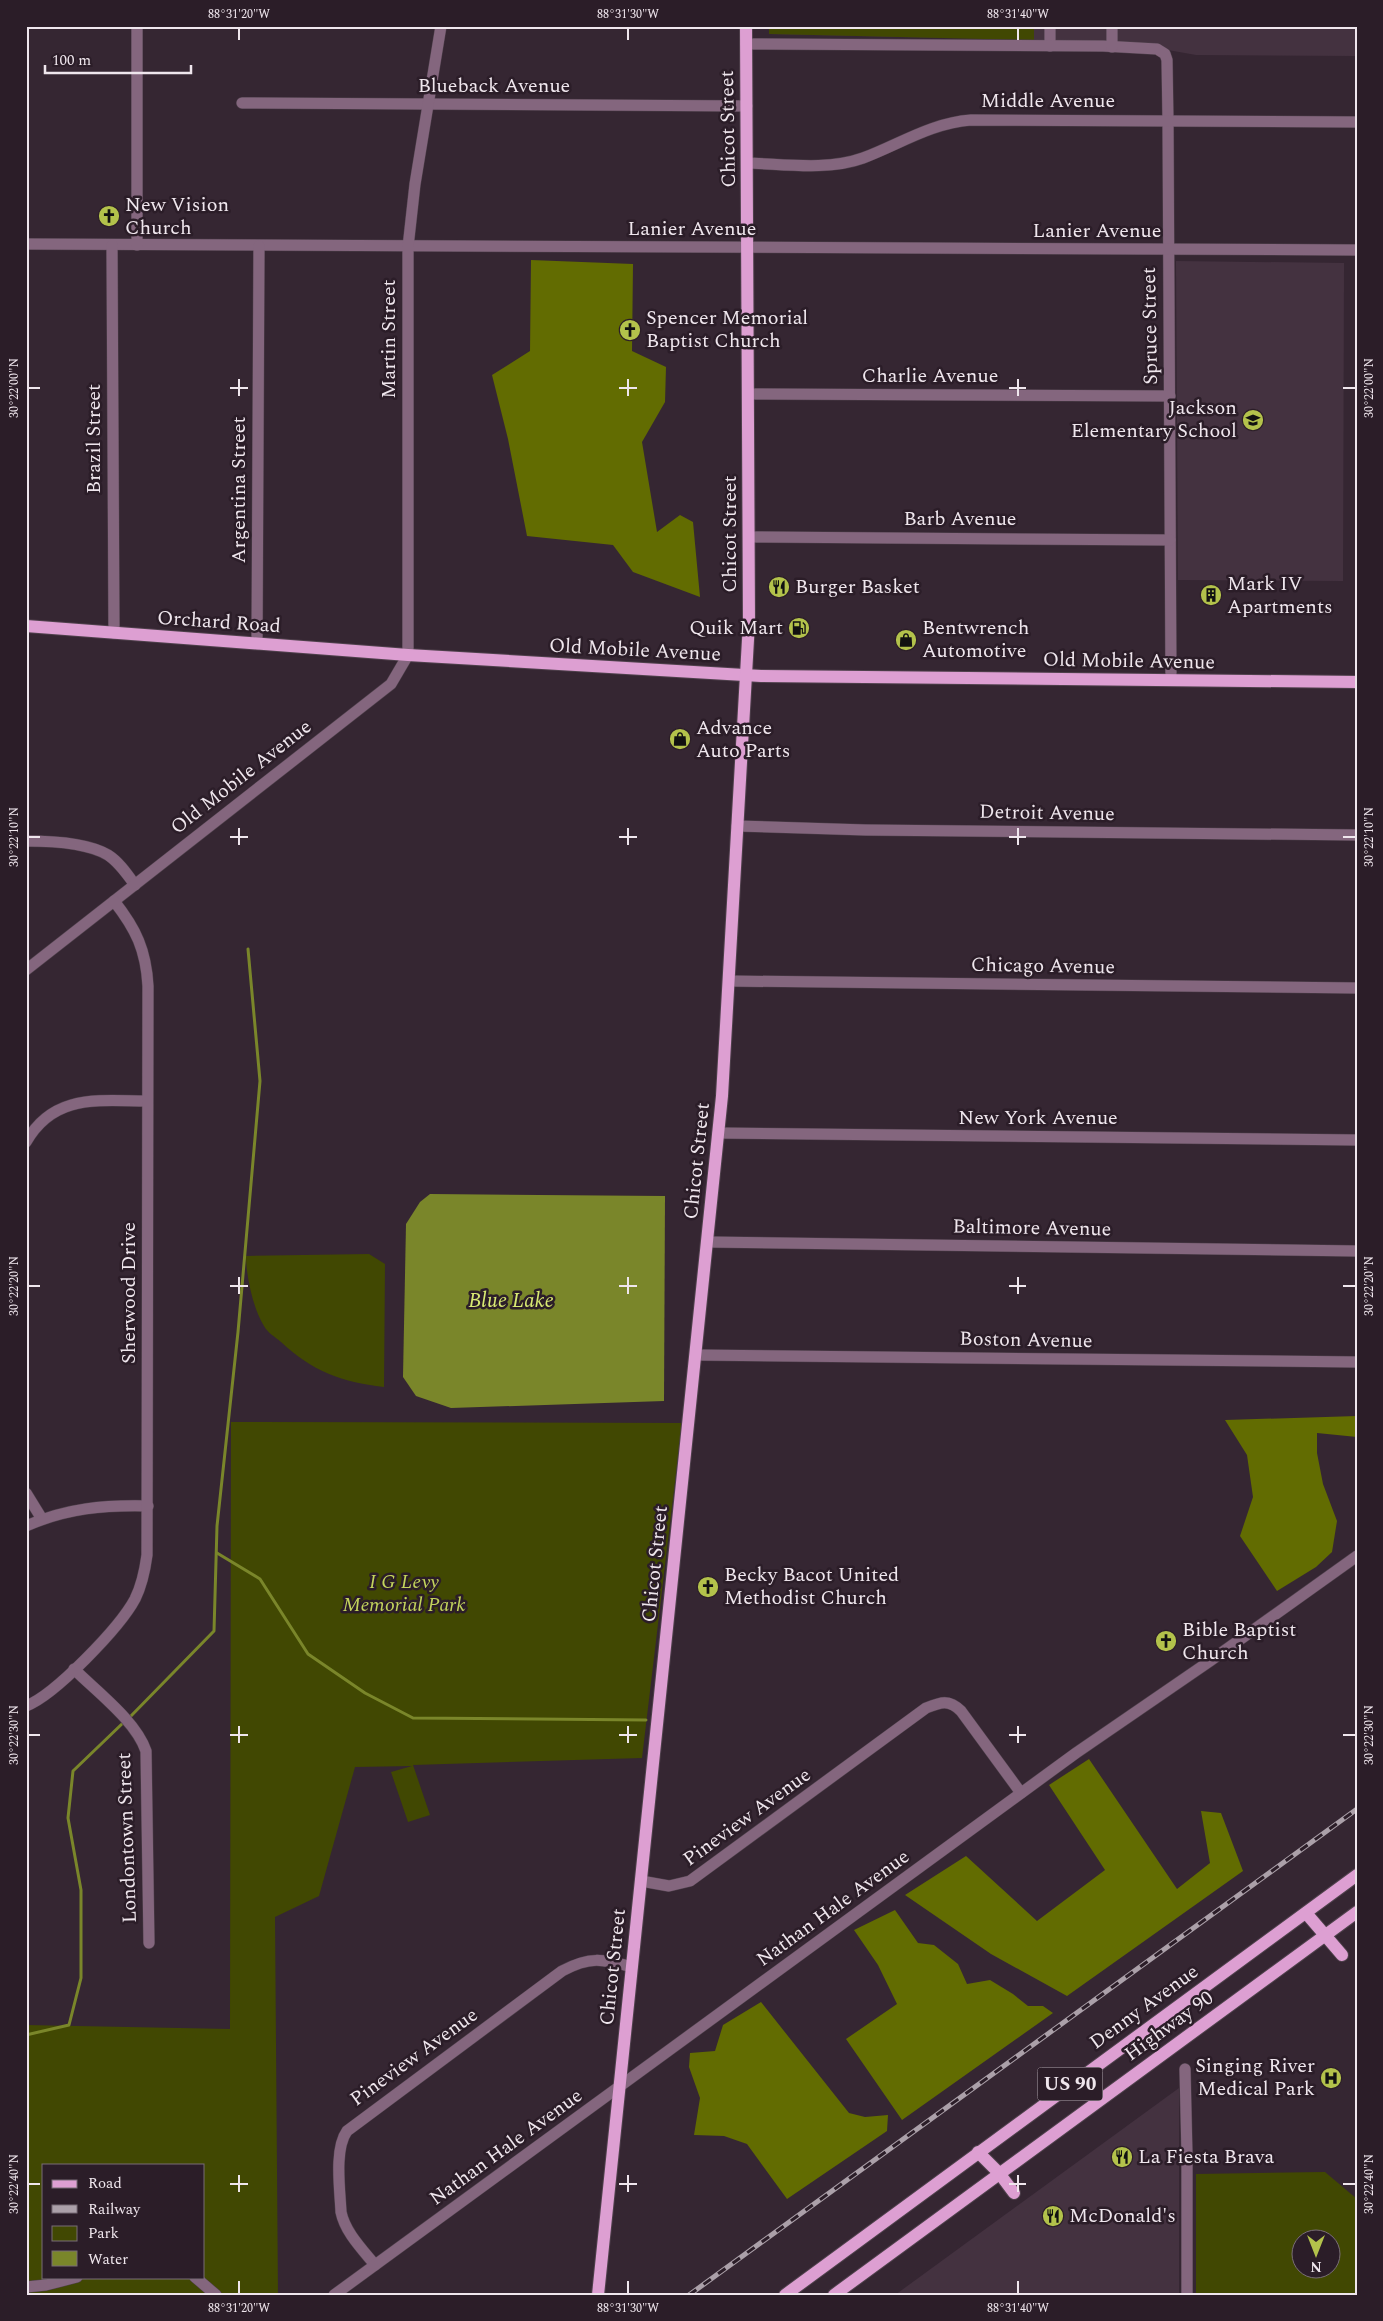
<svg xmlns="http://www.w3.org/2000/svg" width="1383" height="2321" viewBox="0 0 1383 2321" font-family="Spectral,serif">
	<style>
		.built { fill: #443240 }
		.green { fill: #414802; fill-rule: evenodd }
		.forest { fill: #626c01 }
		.water { fill: #7a862a }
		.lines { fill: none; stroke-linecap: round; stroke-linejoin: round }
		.stream { stroke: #7a862a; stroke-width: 3 }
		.minor-casing { stroke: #4f414c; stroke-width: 12 }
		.major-casing { stroke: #4f414c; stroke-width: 14 }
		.minor { stroke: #84667e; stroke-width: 11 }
		.major { stroke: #dd9fd2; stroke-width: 12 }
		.rail-casing { stroke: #aba0a9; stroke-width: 5 }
		.rail { stroke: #2b1d28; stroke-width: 3; stroke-dasharray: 9; stroke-linecap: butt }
		.ticks { fill: none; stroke: #efe6ed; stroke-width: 2 }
		.labels { text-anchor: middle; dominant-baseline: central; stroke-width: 5; stroke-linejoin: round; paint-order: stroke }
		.shield { fill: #2b1d28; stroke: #b4aab2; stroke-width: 1 }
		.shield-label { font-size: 19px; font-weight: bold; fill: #efe6ed }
		.street-label { font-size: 20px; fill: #efe6ed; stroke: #2b1d28 }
		.poi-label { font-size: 20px; fill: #efe6ed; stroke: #2b1d28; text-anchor: start }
		.park-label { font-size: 20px; font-style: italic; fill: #c3d45c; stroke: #2b1d28 }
		.water-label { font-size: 21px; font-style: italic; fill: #d9ea73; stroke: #2b1d28 }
		.neatline { fill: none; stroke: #efe6ed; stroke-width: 2 }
		.ticks-label { font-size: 12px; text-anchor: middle; fill: #efe6ed }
	</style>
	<rect width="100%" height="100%" fill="#352632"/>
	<g class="built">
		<path d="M769,26H1357V56L1196,55L1123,42L769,34Z"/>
		<path d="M1176,261L1344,263L1343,581L1178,580Z"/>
		<path d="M1179,2088V2295H895Z"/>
	</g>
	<g class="green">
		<path d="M769,26H1034V40L769,34Z"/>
		<path d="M369,1254L385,1264L384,1387C341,1382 312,1371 281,1342C275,1337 267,1332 264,1326C253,1309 246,1275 246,1256Z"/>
		<path d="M231,1422L682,1423L642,1758L413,1765L430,1815L408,1822L391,1772L412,1766L355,1767L319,1896L275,1917L278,2295H26V2025L230,2029ZM44,2165H204V2277H44Z"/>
		<path d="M1325,2172L1357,2199V2295H1196V2174ZM1300,2238H1330V2268H1300Z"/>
	</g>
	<g class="forest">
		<path d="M531,260L633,264L632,351L666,367L665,402L642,442L657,532L680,515L693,522L700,597L633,572L613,545L527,536L508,439L492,375L530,351Z"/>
		<path d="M1357,1416V1437L1317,1433V1453L1323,1484L1337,1521L1332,1552L1316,1567L1277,1591L1240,1536L1253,1497L1247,1455L1225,1420Z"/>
		<path d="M1089,1759L1177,1889L1210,1863L1201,1811L1221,1813L1243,1871L1067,1996L991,1954L905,1895L966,1856L1037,1921L1105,1870L1049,1785Z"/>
		<path d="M895,1910L918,1943L934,1945L958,1964L967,1984L990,1980L1013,1994L1028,2006H1043L1053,2013L902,2120L846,2039L897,2004L878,1965L854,1930Z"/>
		<path d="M761,2002L849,2113L865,2117L888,2115L887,2131L787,2199L747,2144L724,2136L694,2135L700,2098L689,2067L690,2053L715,2051L723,2025Z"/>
	</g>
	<path class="water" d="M430,1194L665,1196L664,1401L451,1408L416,1396L403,1377L406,1224L420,1202Z"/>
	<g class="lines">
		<g class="stream">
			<path d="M217,1553L260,1579L308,1654L365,1693L413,1718L646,1720"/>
			<path d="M129,1718L214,1631L217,1526L238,1332L260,1081L248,949"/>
			<path d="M26,2035L69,2025L81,1978V1890L68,1818L73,1771L124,1722"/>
		</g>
		<g class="minor-casing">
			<g id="minor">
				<path d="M1050,26V46"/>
				<path d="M746,44L1103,46L1157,49L1165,54L1167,60L1168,121L1171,680"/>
				<path d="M1112,47V26"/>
				<path d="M242,103L747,106"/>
				<path d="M747,163C784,164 827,171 863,158C900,144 931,123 971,120L1357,122"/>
				<path d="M26,244L1357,250"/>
				<path d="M112,245L114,633"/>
				<path d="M137,245V26"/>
				<path d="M749,394L1170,396"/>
				<path d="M749,537L1170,540"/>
				<path d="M257,644L259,246"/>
				<path d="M737,826L866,830L1357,835"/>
				<path d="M26,841C50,841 88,843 108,855C119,862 127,874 135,885"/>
				<path d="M26,970L391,684L408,655V247L415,184L441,26"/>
				<path d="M729,981L1357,988"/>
				<path d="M718,1133L1357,1140"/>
				<path d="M26,1142C54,1093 99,1101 147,1101"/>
				<path d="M708,1242L1357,1251"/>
				<path d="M696,1355L1357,1362"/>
				<path d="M26,1493L42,1519"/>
				<path d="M26,1526C67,1508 104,1505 148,1506"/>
				<path d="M74,1669C97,1692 136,1721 146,1751L149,1943"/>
				<path d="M26,1706C55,1695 120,1627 135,1599C142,1585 145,1570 147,1555L148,986C146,950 136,929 114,901"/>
				<path d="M641,1881L669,1886L690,1881L926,1708C941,1702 949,1699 961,1711L1021,1793"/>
				<path d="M1185,2069L1187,2155V2295"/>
				<path d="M375,2265C362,2249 345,2232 341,2212C340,2190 334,2149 347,2131L562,1971C590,1956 602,1959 632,1967"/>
				<path d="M195,2277L216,2295"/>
				<path d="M26,2287L46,2285L77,2277"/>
				<path d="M334,2295L1076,1753L1210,1661L1357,1556"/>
			</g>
		</g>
		<g class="major-casing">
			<g id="major">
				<path d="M26,626L408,655L761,676L1357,682"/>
				<path d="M1306,1913L1342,1955"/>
				<path d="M978,2152L999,2173L1014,2193"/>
				<path d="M598,2295L722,1096L749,622L746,26"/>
				<path d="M785,2295L1357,1875"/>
				<path d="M834,2295L1357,1912"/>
			</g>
		</g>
		<use href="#minor" class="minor"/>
		<use href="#major" class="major"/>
		<g class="rail-casing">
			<path id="rail" d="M689,2295L1357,1809"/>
		</g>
		<use href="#rail" class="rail"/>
	</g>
	<path class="ticks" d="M239,28V40M628,28V40M1018,28V40M239,379V396M628,379V396M1018,379V396M28,388H40M230,388H248M619,388H637M1009,388H1026M1343,388H1356M239,828V845M628,828V845M1018,828V845M28,837H40M230,837H248M619,837H637M1009,837H1026M1343,837H1356M239,1277V1294M628,1277V1294M1018,1277V1294M28,1286H40M230,1286H248M619,1286H637M1009,1286H1026M1343,1286H1356M239,1726V1743M628,1726V1743M1018,1726V1743M28,1735H40M230,1735H248M619,1735H637M1009,1735H1026M1343,1735H1356M239,2175V2192M628,2175V2192M1018,2175V2192M28,2184H40M230,2184H248M619,2184H637M1009,2184H1026M1343,2184H1356M239,2281V2294M628,2281V2294M1018,2281V2294"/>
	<defs>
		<g id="church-disc" transform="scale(1.125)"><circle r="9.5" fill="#b3c24b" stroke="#2b1d28"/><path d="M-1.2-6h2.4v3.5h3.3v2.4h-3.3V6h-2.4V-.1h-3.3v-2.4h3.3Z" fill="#111"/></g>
		<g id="school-disc" transform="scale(1.125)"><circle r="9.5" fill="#b3c24b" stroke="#2b1d28"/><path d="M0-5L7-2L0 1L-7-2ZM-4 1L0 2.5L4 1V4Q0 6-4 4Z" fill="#111"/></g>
		<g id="restaurant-disc" transform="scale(1.125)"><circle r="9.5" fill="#b3c24b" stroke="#2b1d28"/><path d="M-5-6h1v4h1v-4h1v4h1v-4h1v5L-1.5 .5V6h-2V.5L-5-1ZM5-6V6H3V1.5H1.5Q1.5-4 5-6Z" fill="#111"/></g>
		<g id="building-disc" transform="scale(1.125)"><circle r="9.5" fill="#b3c24b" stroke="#2b1d28"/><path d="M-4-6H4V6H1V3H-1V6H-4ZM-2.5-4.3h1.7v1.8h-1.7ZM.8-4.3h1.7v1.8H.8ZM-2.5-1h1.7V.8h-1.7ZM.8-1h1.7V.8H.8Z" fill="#111"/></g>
		<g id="fuel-disc" transform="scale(1.125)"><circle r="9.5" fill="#b3c24b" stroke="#2b1d28"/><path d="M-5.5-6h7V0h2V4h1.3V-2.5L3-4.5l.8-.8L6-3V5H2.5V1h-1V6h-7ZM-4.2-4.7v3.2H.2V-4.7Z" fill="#111"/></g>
		<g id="shop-disc" transform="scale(1.125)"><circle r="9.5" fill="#b3c24b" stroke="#2b1d28"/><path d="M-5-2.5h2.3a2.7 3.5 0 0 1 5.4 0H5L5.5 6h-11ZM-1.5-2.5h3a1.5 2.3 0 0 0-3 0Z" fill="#111"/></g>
		<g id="hospital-disc" transform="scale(1.125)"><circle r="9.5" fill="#b3c24b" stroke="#2b1d28"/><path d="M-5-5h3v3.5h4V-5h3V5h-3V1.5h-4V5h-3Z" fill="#111"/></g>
	</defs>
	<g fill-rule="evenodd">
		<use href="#church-disc" x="109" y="216"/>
		<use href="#church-disc" x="630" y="330"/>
		<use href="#school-disc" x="1253" y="420"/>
		<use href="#restaurant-disc" x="779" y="587"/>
		<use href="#building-disc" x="1211" y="595"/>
		<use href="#fuel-disc" x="799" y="628"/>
		<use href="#shop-disc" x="906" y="640"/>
		<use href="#shop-disc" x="680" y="739"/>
		<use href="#church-disc" x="708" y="1587"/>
		<use href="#church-disc" x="1166" y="1641"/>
		<use href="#hospital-disc" x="1331" y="2078"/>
		<use href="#restaurant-disc" x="1122" y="2157"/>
		<use href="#restaurant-disc" x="1053" y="2216"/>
	</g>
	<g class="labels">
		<rect class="shield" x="1037.5" y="2067.5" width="65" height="33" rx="4"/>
		<g class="shield-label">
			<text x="1070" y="2084">US 90</text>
		</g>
		<g class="street-label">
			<text x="494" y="86">Blueback Avenue</text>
			<text x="1048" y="101">Middle Avenue</text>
			<text transform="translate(728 129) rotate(-91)">Chicot Street</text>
			<text x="692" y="229">Lanier Avenue</text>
			<text x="1097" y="231">Lanier Avenue</text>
			<text transform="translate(1150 326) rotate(-91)">Spruce Street</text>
			<text transform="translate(389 339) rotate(-90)">Martin Street</text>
			<text x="930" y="376">Charlie Avenue</text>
			<text transform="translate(94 439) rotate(-90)">Brazil Street</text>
			<text transform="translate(239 490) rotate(-90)">Argentina Street</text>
			<text x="960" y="519">Barb Avenue</text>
			<text transform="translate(730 534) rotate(-90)">Chicot Street</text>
			<text transform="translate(219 622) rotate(4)">Orchard Road</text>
			<text transform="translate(635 650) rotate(3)">Old Mobile Avenue</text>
			<text transform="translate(1129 661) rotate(1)">Old Mobile Avenue</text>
			<text transform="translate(241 777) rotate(-38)">Old Mobile Avenue</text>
			<text transform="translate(1047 813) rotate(1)">Detroit Avenue</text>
			<text transform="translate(1043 966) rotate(1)">Chicago Avenue</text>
			<text x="1038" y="1118">New York Avenue</text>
			<text transform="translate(697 1161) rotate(-84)">Chicot Street</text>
			<text transform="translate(1032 1228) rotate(1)">Baltimore Avenue</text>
			<text transform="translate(129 1293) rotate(-90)">Sherwood Drive</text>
			<text transform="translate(1026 1340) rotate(1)">Boston Avenue</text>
			<text transform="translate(655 1564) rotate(-84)">Chicot Street</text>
			<text transform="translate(747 1817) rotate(-36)">Pineview Avenue</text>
			<text transform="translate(127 1838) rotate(-92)">Londontown Street</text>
			<text transform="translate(833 1908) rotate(-36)">Nathan Hale Avenue</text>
			<text transform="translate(613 1967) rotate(-84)">Chicot Street</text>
			<text transform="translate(1144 2007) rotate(-36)">Denny Avenue</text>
			<text transform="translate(1169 2026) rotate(-36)">Highway 90</text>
			<text transform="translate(414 2057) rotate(-36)">Pineview Avenue</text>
			<text transform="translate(506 2147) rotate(-36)">Nathan Hale Avenue</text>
		</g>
		<g class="poi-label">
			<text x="125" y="205">New Vision<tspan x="125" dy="23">Church</tspan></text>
			<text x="646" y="318">Spencer Memorial<tspan x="646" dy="23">Baptist Church</tspan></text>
			<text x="1237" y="408" text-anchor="end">Jackson<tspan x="1237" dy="23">Elementary School</tspan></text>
			<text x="1227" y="584">Mark IV<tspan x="1227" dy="23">Apartments</tspan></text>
			<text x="795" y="587">Burger Basket</text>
			<text x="783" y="628" text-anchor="end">Quik Mart</text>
			<text x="922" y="628">Bentwrench<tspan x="922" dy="23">Automotive</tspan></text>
			<text x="696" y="728">Advance<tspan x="696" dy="23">Auto Parts</tspan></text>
			<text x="724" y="1575">Becky Bacot United<tspan x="724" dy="23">Methodist Church</tspan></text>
			<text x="1182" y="1630">Bible Baptist<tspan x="1182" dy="23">Church</tspan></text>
			<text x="1315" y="2066" text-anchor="end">Singing River<tspan x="1315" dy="23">Medical Park</tspan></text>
			<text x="1138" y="2157">La Fiesta Brava</text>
			<text x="1069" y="2216">McDonald's</text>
		</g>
		<g class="park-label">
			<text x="404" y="1582">I G Levy<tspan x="404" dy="23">Memorial Park</tspan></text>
		</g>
		<g class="water-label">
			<text x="511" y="1301">Blue Lake</text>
		</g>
	</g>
	<rect width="1383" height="2321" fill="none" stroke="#2b1d28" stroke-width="55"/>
	<rect x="42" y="2164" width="162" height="115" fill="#2b1d28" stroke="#796d77"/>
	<rect x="52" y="2180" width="25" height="8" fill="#dd9fd2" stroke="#796d77"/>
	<text x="88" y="2188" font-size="15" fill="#efe6ed">Road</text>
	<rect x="52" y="2205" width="25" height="8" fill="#aba0a9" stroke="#796d77"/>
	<text x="88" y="2214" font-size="15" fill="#efe6ed">Railway</text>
	<rect x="52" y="2226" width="25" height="15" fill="#414802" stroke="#796d77"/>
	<text x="88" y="2238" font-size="15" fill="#efe6ed">Park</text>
	<rect x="52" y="2251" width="25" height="15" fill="#7a862a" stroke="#796d77"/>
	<text x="88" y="2264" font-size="15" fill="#efe6ed">Water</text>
	<g transform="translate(1316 2254) rotate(180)"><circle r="24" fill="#2b1d28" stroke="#796d77"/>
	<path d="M0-4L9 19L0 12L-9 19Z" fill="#b3c24b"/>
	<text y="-8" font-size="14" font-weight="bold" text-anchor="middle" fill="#efe6ed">N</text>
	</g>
	<path d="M45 65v8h146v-8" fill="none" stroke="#efe6ed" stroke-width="2.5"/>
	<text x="52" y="65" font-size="15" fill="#efe6ed" stroke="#2b1d28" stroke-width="4" paint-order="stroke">100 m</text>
	<rect x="28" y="28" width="1328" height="2266" class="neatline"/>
	<g class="ticks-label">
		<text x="239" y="18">88°31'20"W</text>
		<text x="628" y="18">88°31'30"W</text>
		<text x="1018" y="18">88°31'40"W</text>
		<text transform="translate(1369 388) rotate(-90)" y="4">30°22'00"N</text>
		<text transform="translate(14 388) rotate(-90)" y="4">30°22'00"N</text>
		<text transform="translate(1369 837) rotate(-90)" y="4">30°22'10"N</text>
		<text transform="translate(14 837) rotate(-90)" y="4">30°22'10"N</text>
		<text transform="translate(1369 1286) rotate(-90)" y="4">30°22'20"N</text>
		<text transform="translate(14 1286) rotate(-90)" y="4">30°22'20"N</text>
		<text transform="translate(14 1735) rotate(-90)" y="4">30°22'30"N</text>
		<text transform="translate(1369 1735) rotate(-90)" y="4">30°22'30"N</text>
		<text transform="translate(1369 2184) rotate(-90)" y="4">30°22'40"N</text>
		<text transform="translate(14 2184) rotate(-90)" y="4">30°22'40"N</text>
		<text x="239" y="2312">88°31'20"W</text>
		<text x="628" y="2312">88°31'30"W</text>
		<text x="1018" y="2312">88°31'40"W</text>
	</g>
</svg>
